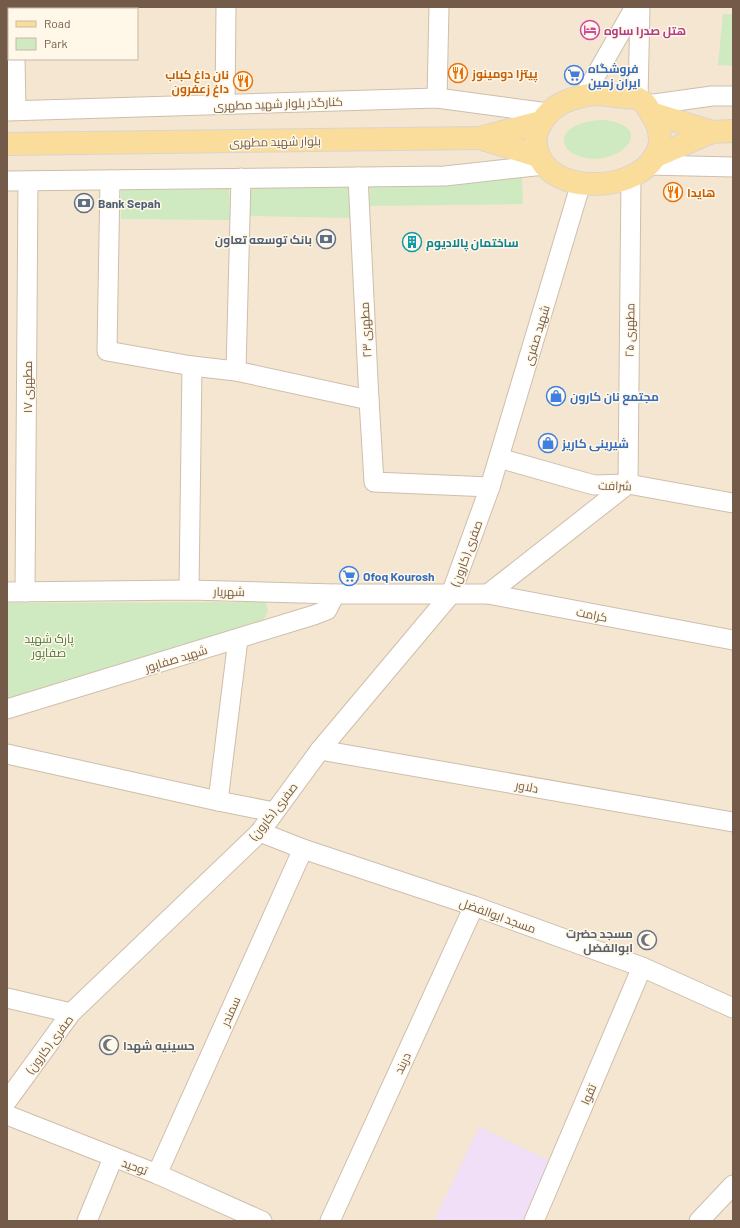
<svg xmlns="http://www.w3.org/2000/svg" width="740" height="1228" viewBox="0 0 740 1228" font-family="Barlow,Cairo,sans-serif">
	<style>
		.residential { fill: #f4e6d1; fill-rule: evenodd }
		.education { fill: #f1dff8 }
		.green { fill: #cfe9c1 }
		.lines { fill: none; stroke-linecap: round; stroke-linejoin: round }
		.minor-casing { stroke: #cfbeac; stroke-width: 21 }
		.major-casing { stroke: #dbd4d0; stroke-width: 24 }
		.minor { stroke: #fff; stroke-width: 19 }
		.major { stroke: #fbdd9b; stroke-width: 22 }
		.labels { text-anchor: middle; dominant-baseline: central; stroke-width: 3; stroke-linejoin: round; paint-order: stroke }
		.hotel-label { font-size: 12px; font-weight: bold; fill: #b23c85; stroke: #fff8e8; text-anchor: start }
		.shop-label { font-size: 12px; font-weight: bold; fill: #366cbe; stroke: #fff8e8; text-anchor: start }
		.food-label { font-size: 12px; font-weight: bold; fill: #c56008; stroke: #fff8e8; text-anchor: start }
		.street-label { font-size: 12px; fill: #745b49; stroke: #fff8e8 }
		.service-label { font-size: 12px; font-weight: bold; fill: #4e5e75; stroke: #fff8e8; text-anchor: start }
		.culture-label { font-size: 12px; font-weight: bold; fill: #0d838f; stroke: #fff8e8; text-anchor: start }
		.park-label { font-size: 12px; fill: #4e7941; stroke: #fff8e8 }
		.worship-label { font-size: 12px; font-weight: bold; fill: #5b616d; stroke: #fff8e8; text-anchor: end }
	</style>
	<rect width="100%" height="100%" fill="#fcf4e2"/>
	<path class="residential" d="M7,7H733V1221H7ZM9,9H137V59H9Z"/>
	<path class="education" d="M479,1127L552,1162L524,1221H434Z"/>
	<g class="green">
		<path d="M723,14H733V66L718,65Z"/>
		<path d="M603,120C662,126 616,172 576,155C571,153 565,148 564,142C562,125 591,120 603,120Z"/>
		<path d="M522,176L523,204L369,206L370,184Z"/>
		<path d="M249,186H351V218L249,216Z"/>
		<path d="M229,189L230,220L121,219V190Z"/>
		<path d="M266,602L268,611L263,621L7,702V603Z"/>
	</g>
	<g class="lines">
		<g class="minor-casing">
			<g id="minor">
				<path d="M15,7V9"/>
				<path d="M15,59L16,110"/>
				<path d="M584,96L635,7"/>
				<path d="M437,98L439,7"/>
				<path d="M638,98L640,7"/>
				<path d="M225,104L226,7"/>
				<path d="M647,105L712,96H733"/>
				<path d="M7,111L437,98L548,113"/>
				<path d="M648,165L733,167"/>
				<path d="M358,177L369,400L374,482L490,487"/>
				<path d="M110,180L107,351L192,366L236,371L369,400"/>
				<path d="M7,181L445,176L544,165"/>
				<path d="M236,371L241,178"/>
				<path d="M499,458L594,485L628,484L733,503"/>
				<path d="M189,590L192,366"/>
				<path d="M7,592L189,590L335,594H488L733,640"/>
				<path d="M25,592L28,181"/>
				<path d="M488,594L628,484L631,177"/>
				<path d="M7,709L314,615L327,610L335,594"/>
				<path d="M320,750L733,822"/>
				<path d="M7,754L218,801L274,812"/>
				<path d="M218,801L238,639"/>
				<path d="M260,832L303,849L474,906L642,967L733,1008"/>
				<path d="M7,998L71,1013"/>
				<path d="M7,1101L71,1013L260,832L320,750L451,594L490,487L581,183"/>
				<path d="M7,1115L157,1174L262,1221"/>
				<path d="M157,1174L303,849"/>
				<path d="M87,1221L113,1158"/>
				<path d="M330,1221L474,906"/>
				<path d="M534,1221L642,967"/>
				<path d="M699,1221L733,1185"/>
			</g>
		</g>
		<g class="major-casing">
			<g id="major">
				<path d="M594,94C605,94 614,96 624,97C629,98 635,97 639,99C647,103 649,111 654,118C658,125 660,132 660,141C657,172 619,185 592,184C569,184 543,174 537,150C535,143 535,136 538,129C542,120 548,112 557,106C568,99 581,96 594,94Z"/>
				<path d="M651,113L712,132"/>
				<path d="M479,138L538,156"/>
				<path d="M7,144L479,138L541,122"/>
				<path d="M654,157L712,132L733,131"/>
			</g>
		</g>
		<use href="#minor" class="minor"/>
		<use href="#major" class="major"/>
	</g>
	<defs>
		<g id="hotel-ring" transform="scale(1)"><circle r="9.5" fill="#fff8e8" stroke="#d1479c" stroke-width="1.5"/><path d="M-6-4.5h1.5V1H6V5H4.5V3h-9V5H-6ZM-4 0a1.8 1.8 0 1 1 3.6 0ZM.5 0V-2.5h3Q6-2.5 6 0Z" fill="#d1479c"/></g>
		<g id="restaurant-ring" transform="scale(1)"><circle r="9.5" fill="#fff8e8" stroke="#e8710a" stroke-width="1.5"/><path d="M-5-6h1v4h1v-4h1v4h1v-4h1v5L-1.5 .5V6h-2V.5L-5-1ZM5-6V6H3V1.5H1.5Q1.5-4 5-6Z" fill="#e8710a"/></g>
		<g id="supermarket-ring" transform="scale(1)"><circle r="9.5" fill="#fff8e8" stroke="#3f7fe0" stroke-width="1.5"/><path d="M-6-5.5h2.5l.6 2H6L4.5 2H-2.5L-4.4-4H-6ZM-1.5 3.2a1.3 1.3 0 1 0 .1 0ZM3 3.2a1.3 1.3 0 1 0 .1 0Z" fill="#3f7fe0"/></g>
		<g id="bank-ring" transform="scale(1)"><circle r="9.5" fill="#fff8e8" stroke="#5c6f8a" stroke-width="1.5"/><path d="M-6-4H6V4H-6ZM0-2.3a2.3 2.3 0 1 0 0 4.6a2.3 2.3 0 1 0 0-4.6Z" fill="#5c6f8a"/></g>
		<g id="building-ring" transform="scale(1)"><circle r="9.5" fill="#fff8e8" stroke="#0f9aa8" stroke-width="1.5"/><path d="M-4-6H4V6H1V3H-1V6H-4ZM-2.5-4.3h1.7v1.8h-1.7ZM.8-4.3h1.7v1.8H.8ZM-2.5-1h1.7V.8h-1.7ZM.8-1h1.7V.8H.8Z" fill="#0f9aa8"/></g>
		<g id="shop-ring" transform="scale(1)"><circle r="9.5" fill="#fff8e8" stroke="#3f7fe0" stroke-width="1.5"/><path d="M-5-2.5h2.3a2.7 3.5 0 0 1 5.4 0H5L5.5 6h-11ZM-1.5-2.5h3a1.5 2.3 0 0 0-3 0Z" fill="#3f7fe0"/></g>
		<g id="mosque-ring" transform="scale(1)"><circle r="9.5" fill="#fff8e8" stroke="#6b7280" stroke-width="1.5"/><path d="M3.5-4.9A6 6 0 1 0 3.5 4.9A5 5 0 1 1 3.5-4.9Z" fill="#6b7280"/></g>
	</defs>
	<g fill-rule="evenodd">
		<use href="#hotel-ring" x="590" y="30"/>
		<use href="#restaurant-ring" x="458" y="73"/>
		<use href="#supermarket-ring" x="574" y="75"/>
		<use href="#restaurant-ring" x="243" y="81"/>
		<use href="#restaurant-ring" x="673" y="192"/>
		<use href="#bank-ring" x="84" y="203"/>
		<use href="#bank-ring" x="326" y="239"/>
		<use href="#building-ring" x="412" y="242"/>
		<use href="#shop-ring" x="556" y="396"/>
		<use href="#shop-ring" x="548" y="443"/>
		<use href="#supermarket-ring" x="349" y="576"/>
		<use href="#mosque-ring" x="647" y="940"/>
		<use href="#mosque-ring" x="109" y="1045"/>
	</g>
	<g class="labels">
		<g class="hotel-label">
			<text x="604" y="30">هتل صدرا ساوه</text>
		</g>
		<g class="shop-label">
			<text x="588" y="68">فروشگاه<tspan x="588" dy="14">ایران زمین</tspan></text>
			<text x="570" y="396">مجتمع نان کارون</text>
			<text x="562" y="443">شیرینی کاریز</text>
			<text x="363" y="576">Ofoq Kourosh</text>
		</g>
		<g class="food-label">
			<text x="472" y="73">پیتزا دومینوز</text>
			<text x="229" y="74" text-anchor="end">نان داغ کباب<tspan x="229" dy="14">داغ زعفرون</tspan></text>
			<text x="687" y="192">هایدا</text>
		</g>
		<g class="street-label">
			<text transform="translate(278 103) rotate(-2)">کنارگذر بلوار شهید مطهری</text>
			<text transform="translate(275 141) rotate(-1)">بلوار شهید مطهری</text>
			<text transform="translate(365 330) rotate(-93)">مطهری ۲۳</text>
			<text transform="translate(629 330) rotate(-89)">مطهری ۲۵</text>
			<text transform="translate(536 335) rotate(-73)">شهید صفری</text>
			<text transform="translate(27 387) rotate(-90)">مطهری ۱۷</text>
			<text transform="translate(615 485) rotate(2)">شرافت</text>
			<text transform="translate(466 553) rotate(-70)">صفری (کارون)</text>
			<text transform="translate(229 591) rotate(1)">شهریار</text>
			<text transform="translate(592 614) rotate(11)">کرامت</text>
			<text transform="translate(176 658) rotate(-17)">شهید صفاپور</text>
			<text transform="translate(527 786) rotate(10)">دلاور</text>
			<text transform="translate(273 811) rotate(-52)">صفری (کارون)</text>
			<text transform="translate(498 915) rotate(20)">مسجد ابوالفضل</text>
			<text transform="translate(230 1011) rotate(-66)">سمندر</text>
			<text transform="translate(49 1044) rotate(-53)">صفری (کارون)</text>
			<text transform="translate(402 1063) rotate(-65)">دربند</text>
			<text transform="translate(588 1094) rotate(-67)">تقوا</text>
			<text transform="translate(135 1166) rotate(20)">توحید</text>
		</g>
		<g class="service-label">
			<text x="98" y="203">Bank Sepah</text>
			<text x="312" y="239" text-anchor="end">بانک توسعه تعاون</text>
		</g>
		<g class="culture-label">
			<text x="426" y="242">ساختمان پالادیوم</text>
		</g>
		<g class="park-label">
			<text x="49" y="638">پارک شهید<tspan x="49" dy="14">صفاپور</tspan></text>
		</g>
		<g class="worship-label">
			<text x="633" y="933">مسجد حضرت<tspan x="633" dy="14">ابوالفضل</tspan></text>
			<text x="123" y="1045" text-anchor="start">حسینیه شهدا</text>
		</g>
	</g>
	<rect width="740" height="1228" fill="none" stroke="#745b49" stroke-width="16"/>
	<rect x="8" y="8" width="130" height="52" fill="#fff8e8" stroke="#c7b9a8"/>
	<rect x="16" y="21" width="20" height="6" fill="#fbdd9b" stroke="#c7b9a8"/>
	<text x="44" y="28" font-size="12" fill="#745b49">Road</text>
	<rect x="16" y="38" width="20" height="12" fill="#cfe9c1" stroke="#c7b9a8"/>
	<text x="44" y="48" font-size="12" fill="#745b49">Park</text>
</svg>
